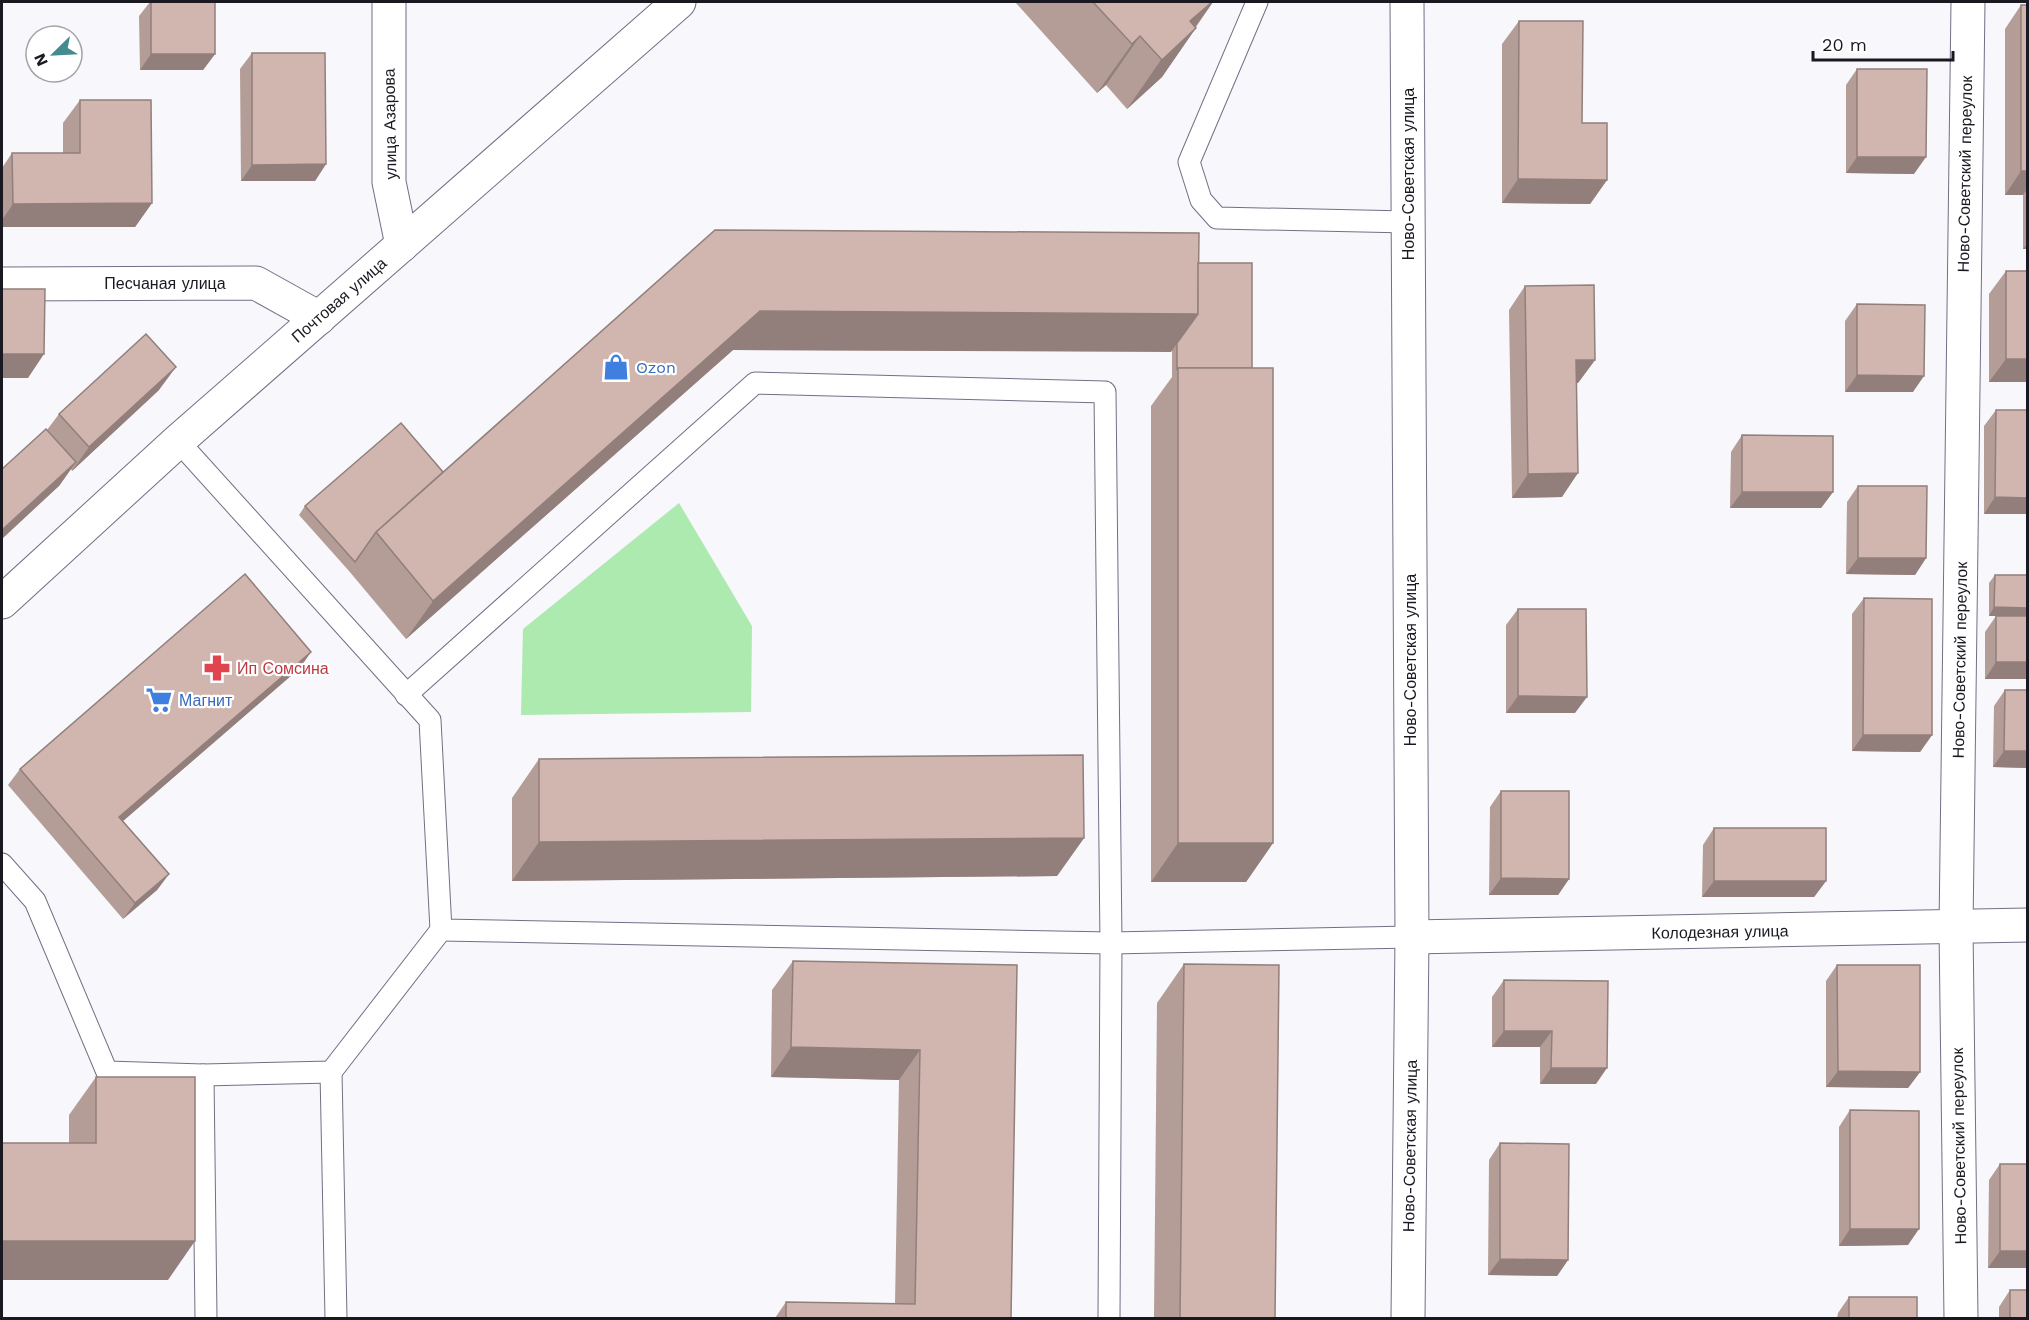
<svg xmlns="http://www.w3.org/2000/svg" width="2029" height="1320" viewBox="0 0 2029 1320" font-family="'Work Sans',sans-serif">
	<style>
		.green { fill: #aceab0 }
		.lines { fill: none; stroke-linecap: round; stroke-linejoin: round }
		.lane-casing { stroke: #726f84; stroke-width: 23 }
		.street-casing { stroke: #726f84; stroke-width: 35 }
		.secondary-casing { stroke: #726f84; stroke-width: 35 }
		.lane { stroke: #fff; stroke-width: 21 }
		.street { stroke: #fff; stroke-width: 33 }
		.secondary { stroke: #fff; stroke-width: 33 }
		.wall { fill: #b49d97 }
		.shaded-wall { fill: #927f7b }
		.building { fill: #d1b6b0; stroke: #927f7b; stroke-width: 1.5 }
		.labels { text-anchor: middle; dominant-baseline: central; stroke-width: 4.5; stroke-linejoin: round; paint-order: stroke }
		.street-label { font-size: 16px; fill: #1a1921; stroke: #fff }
		.shop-label { font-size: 16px; fill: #366cbe; stroke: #fff; text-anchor: start }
		.health-label { font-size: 16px; fill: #be3a42; stroke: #fff; text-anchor: start }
	</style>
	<rect width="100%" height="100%" fill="#f7f7fc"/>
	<path class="green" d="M679,503L752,626L751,712L521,715L523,629Z"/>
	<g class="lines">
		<g class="lane-casing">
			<g id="lane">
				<path d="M1257,2L1189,162L1201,200L1217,218L1408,222"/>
				<path d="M178,441L430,720L441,930L1111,943L1412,937"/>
				<path d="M406,695L755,383L1105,392L1111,943L1109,1318"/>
				<path d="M2,864L35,901L107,1072L203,1075L206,1318"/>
				<path d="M331,1072L336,1318"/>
				<path d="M203,1075L331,1072L441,930"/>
			</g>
		</g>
		<g class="street-casing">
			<g id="street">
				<path d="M389,2V182L402,245"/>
				<path d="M2,284L256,283L319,318"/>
				<path d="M1412,937L2028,925"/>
				<path d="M1961,1318L1956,928L1968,2"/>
			</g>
		</g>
		<g class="secondary-casing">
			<g id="secondary">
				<path d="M1407,2L1412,937L1408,1318"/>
				<path d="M2,602L178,441L679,2"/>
			</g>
		</g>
		<use href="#lane" class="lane"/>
		<use href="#street" class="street"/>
		<use href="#secondary" class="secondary"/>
	</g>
	<g class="wall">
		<path d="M150,2H215V54L203,70H140L139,16Z"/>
		<path d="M1015,2H1213L1162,77L1127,109L1106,85L1097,93Z"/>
		<path d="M2021,5H2028V249H2023V195H2005V29Z"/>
		<path d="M1519,21L1582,123L1607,180L1590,204L1502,203V44Z"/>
		<path d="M252,53L326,164L315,181H241L240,69Z"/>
		<path d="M1857,69L1914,174L1846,173V85Z"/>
		<path d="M80,100L152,203L135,227H2V168L12,153H63V123Z"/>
		<path d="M715,230L1198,263L1252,368L1273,843L1246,882H1151V406L1172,377V351L733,350L406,639L349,571L299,515L305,506L443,472Z"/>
		<path d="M2006,271H2028V382H1989V294Z"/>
		<path d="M1525,286L1595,360L1578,383H1577L1562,497L1512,498L1509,310Z"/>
		<path d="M1857,304L1913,392H1845V321Z"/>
		<path d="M159,390L72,471L71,469L59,486L47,430L59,414Z"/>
		<path d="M1996,410H2028V514H1984V426Z"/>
		<path d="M1742,435L1833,492L1821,508H1730L1731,452Z"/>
		<path d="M1858,486L1926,558L1915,575L1846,574L1847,502Z"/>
		<path d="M1995,575L2028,679H1985V632L1996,616H1999H1989V583Z"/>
		<path d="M1864,598L1932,735L1920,752L1852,751V614Z"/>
		<path d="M1518,609L1575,713H1506V625Z"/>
		<path d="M300,668L123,821L169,874L157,890L123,919L8,785L20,769Z"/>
		<path d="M2005,690L2028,768L1993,767L1994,706Z"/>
		<path d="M539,759L1084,838L1057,876L512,881V798Z"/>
		<path d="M1501,791L1569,879L1558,895H1489L1490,807Z"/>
		<path d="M1714,828L1826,881L1814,897H1702L1703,845Z"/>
		<path d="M793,961L1017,965L1011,1318H775L786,1302L895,1304L899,1080L771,1077L772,990Z"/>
		<path d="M1184,964L1275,1318H1154L1157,1003Z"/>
		<path d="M1837,965L1920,1072L1908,1088L1826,1087V981Z"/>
		<path d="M1504,980L1608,981L1596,1084H1540V1047H1492V997Z"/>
		<path d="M96,1077L168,1280L69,1143V1115Z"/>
		<path d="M1850,1110L1908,1245L1839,1246V1127Z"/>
		<path d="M1500,1143L1568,1260L1557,1276L1488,1275L1489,1160Z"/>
		<path d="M2000,1164L2028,1268H1988L1989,1180Z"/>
		<path d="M2010,1290L2028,1318H1999V1307Z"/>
		<path d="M1849,1297L1917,1318H1837L1838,1313Z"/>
	</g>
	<g class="shaded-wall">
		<path d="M1201,2H1213L1190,34L1196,28L1162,77L1127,109Z"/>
		<path d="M1140,36L1106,85L1097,93L1132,44Z"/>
		<path d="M151,54H215L203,70H140Z"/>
		<path d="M1857,157H1926L1914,174L1846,173Z"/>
		<path d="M326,164L315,181H241L252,165Z"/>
		<path d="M2021,171H2028V188L2023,195H2005Z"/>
		<path d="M1518,179L1607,180L1590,204L1502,203Z"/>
		<path d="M152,203L135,227H2V220L13,204Z"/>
		<path d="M2028,243V249H2023Z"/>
		<path d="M760,311L1198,314L1171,352L733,350L406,639L433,601Z"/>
		<path d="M2,354H44L28,378H2Z"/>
		<path d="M2006,359H2028V382H1989Z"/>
		<path d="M1576,360H1595L1578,383L1560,384Z"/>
		<path d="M176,367L159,390L72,471L89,447Z"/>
		<path d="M1857,375L1924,376L1913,392H1845Z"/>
		<path d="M76,462L59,486L2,539V530Z"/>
		<path d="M1578,473L1562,497L1512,498L1528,474Z"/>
		<path d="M1742,492H1833L1821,508H1730Z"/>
		<path d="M1995,497L2028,498V514H1984Z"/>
		<path d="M1858,558H1926L1915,575L1846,574Z"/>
		<path d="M1994,607L2028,608V616H1989Z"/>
		<path d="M311,652L300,668L108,834L119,817Z"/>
		<path d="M1996,662H2028V679H1985Z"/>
		<path d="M1518,696L1587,697L1575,713H1506Z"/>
		<path d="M1863,735H1932L1920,752L1852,751Z"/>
		<path d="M2004,751H2028V768L1993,767Z"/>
		<path d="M1084,838L1057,876L512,881L539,842Z"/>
		<path d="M1178,843H1273L1246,882H1151Z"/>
		<path d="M169,874L157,890L123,919L135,903Z"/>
		<path d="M1501,878L1569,879L1558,895H1489Z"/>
		<path d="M1714,881H1826L1814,897H1702Z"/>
		<path d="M1504,1031H1552L1540,1047H1492Z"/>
		<path d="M791,1047L920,1050L899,1080L771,1077Z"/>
		<path d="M1551,1068H1607L1596,1084H1540Z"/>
		<path d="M1838,1071L1920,1072L1908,1088L1826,1087Z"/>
		<path d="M1850,1229H1919L1908,1245L1839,1246Z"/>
		<path d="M2,1241H195L168,1280H2Z"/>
		<path d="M2000,1251H2028V1268H1988Z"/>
		<path d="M1500,1259L1568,1260L1557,1276L1488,1275Z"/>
	</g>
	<g class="building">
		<rect x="151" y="2" width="64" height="52"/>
		<path d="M1093,2H1212L1190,21L1196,28L1162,60L1140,36L1132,44Z"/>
		<rect x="2021" y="5" width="7" height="166"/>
		<path d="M1519,21H1583L1582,123H1607V180L1518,179Z"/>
		<path d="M252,53H325L326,164L252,165Z"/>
		<path d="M1857,69H1927L1926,157H1857Z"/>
		<path d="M80,100H151L152,203L13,204L12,153H80Z"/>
		<path d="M715,230L1199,233L1198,314L760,311L433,601L376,532Z"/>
		<path d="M1198,263H1252V368H1178L1177,369V343L1198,314Z"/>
		<rect x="2006" y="271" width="22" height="88"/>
		<path d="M1594,285L1595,360H1576L1578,473L1528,474L1525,286Z"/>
		<path d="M2,289H45L44,354H2Z"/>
		<path d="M1857,304L1925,305L1924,376L1857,375Z"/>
		<path d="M146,334L176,367L89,447L59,414Z"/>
		<rect x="1178" y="368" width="95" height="475"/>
		<path d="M1996,410H2028V498L1995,497Z"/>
		<path d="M401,423L443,472L376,532L355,562L305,506Z"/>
		<path d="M46,429L76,462L2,530V469Z"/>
		<path d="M1742,435L1833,436V492H1742Z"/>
		<path d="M1858,486H1927L1926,558H1858Z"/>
		<path d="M245,574L311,652L119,817L169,874L135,903L20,769Z"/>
		<path d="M1995,575H2028V608L1994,607Z"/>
		<path d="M1864,598L1932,599V735H1863Z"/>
		<path d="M1518,609H1586L1587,697L1518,696Z"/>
		<rect x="1996" y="616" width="32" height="46"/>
		<path d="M2005,690H2028V751H2004Z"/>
		<path d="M1083,755L1084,838L539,842V759Z"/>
		<path d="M1501,791H1569V879L1501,878Z"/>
		<rect x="1714" y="828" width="112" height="53"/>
		<path d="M793,961L1017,965L1011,1318H786V1302L915,1304L920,1050L791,1047Z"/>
		<path d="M1184,964L1279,965L1275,1318H1180Z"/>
		<path d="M1837,965H1920V1072L1838,1071Z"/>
		<path d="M1504,980L1608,981L1607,1068H1551L1552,1031H1504Z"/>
		<path d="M96,1077H195V1241H2V1143H96Z"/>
		<path d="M1850,1110L1919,1111V1229H1850Z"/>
		<path d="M1500,1143L1569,1144L1568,1260L1500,1259Z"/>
		<rect x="2000" y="1164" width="28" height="87"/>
		<rect x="2010" y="1290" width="18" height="28"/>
		<rect x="1849" y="1297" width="68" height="21"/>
	</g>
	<defs>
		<g id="shop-bare" transform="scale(2.07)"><path d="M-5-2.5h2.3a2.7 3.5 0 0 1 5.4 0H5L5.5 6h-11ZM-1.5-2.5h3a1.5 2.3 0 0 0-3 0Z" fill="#3f7fe0" stroke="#fff" stroke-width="2.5" paint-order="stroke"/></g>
		<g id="pharmacy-bare" transform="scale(2.07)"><path d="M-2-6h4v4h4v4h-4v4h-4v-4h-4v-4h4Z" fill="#e0444e" stroke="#fff" stroke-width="2.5" paint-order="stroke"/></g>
		<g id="supermarket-bare" transform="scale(2.07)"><path d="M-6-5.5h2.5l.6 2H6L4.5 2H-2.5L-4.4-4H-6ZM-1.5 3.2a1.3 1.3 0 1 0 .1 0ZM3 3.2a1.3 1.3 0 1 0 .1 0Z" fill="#3f7fe0" stroke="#fff" stroke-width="2.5" paint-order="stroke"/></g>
	</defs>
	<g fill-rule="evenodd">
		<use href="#shop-bare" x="616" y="367"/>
		<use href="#pharmacy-bare" x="217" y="668"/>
		<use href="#supermarket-bare" x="159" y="700"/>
	</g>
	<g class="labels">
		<g class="street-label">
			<text transform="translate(390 124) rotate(-91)">улица Азарова</text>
			<text transform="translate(1408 174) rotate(-90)">Ново-Советская улица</text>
			<text transform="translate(1965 174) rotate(-89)">Ново-Советский переулок</text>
			<text x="165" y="283">Песчаная улица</text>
			<text transform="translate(339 300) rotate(-41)">Почтовая улица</text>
			<text transform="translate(1410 660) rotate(-90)">Ново-Советская улица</text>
			<text transform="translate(1960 660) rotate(-89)">Ново-Советский переулок</text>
			<text transform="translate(1720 932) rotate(-1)">Колодезная улица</text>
			<text transform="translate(1410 1146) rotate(-89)">Ново-Советская улица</text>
			<text transform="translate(1959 1146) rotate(-91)">Ново-Советский переулок</text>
		</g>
		<g class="shop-label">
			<text x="636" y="367">Ozon</text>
			<text x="179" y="700">Магнит</text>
		</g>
		<g class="health-label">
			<text x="237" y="668">Ип Сомсина</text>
		</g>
	</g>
	<rect width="2029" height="1320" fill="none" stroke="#1a1921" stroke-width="6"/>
	<g transform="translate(54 54) rotate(246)"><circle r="28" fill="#ffffff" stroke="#a3a3a6" stroke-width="1.5"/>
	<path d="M0-4.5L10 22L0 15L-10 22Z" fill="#438b8f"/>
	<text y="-9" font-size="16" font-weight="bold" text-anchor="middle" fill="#1a1921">N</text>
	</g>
	<path d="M1813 51v9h140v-9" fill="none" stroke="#1a1921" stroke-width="3"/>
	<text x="1822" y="51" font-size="18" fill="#1a1921" stroke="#ffffff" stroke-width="4.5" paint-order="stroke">20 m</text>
</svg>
